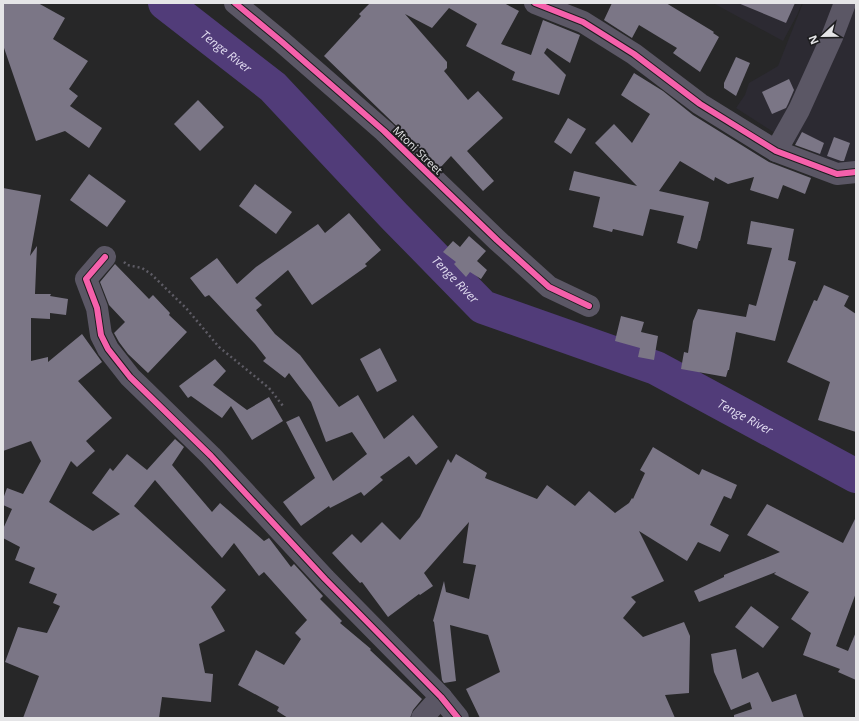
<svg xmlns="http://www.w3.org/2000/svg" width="859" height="721" viewBox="0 0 859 721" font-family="'Open Sans',sans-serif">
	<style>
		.built { fill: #2c2a32 }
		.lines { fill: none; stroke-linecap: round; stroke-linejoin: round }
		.river { stroke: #513c79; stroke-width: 34 }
		.building { fill: #7b7686 }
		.path { stroke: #5e5c65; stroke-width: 2.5; stroke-dasharray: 2 3; stroke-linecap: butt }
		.minor { stroke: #5b5765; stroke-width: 22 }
		.cycleway-casing { stroke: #1d1d1f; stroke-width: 8 }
		.cycleway { stroke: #f560ab; stroke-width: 6 }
		.labels { text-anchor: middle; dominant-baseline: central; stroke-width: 4; stroke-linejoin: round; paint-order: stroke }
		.street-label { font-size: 11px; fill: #e5e5e7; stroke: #1d1d1f }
		.water-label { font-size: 12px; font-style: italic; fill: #e2ddf1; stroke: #1d1d1f }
	</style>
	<rect width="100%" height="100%" fill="#272728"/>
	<g class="built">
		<path d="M713,3H802L797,15L783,41Z"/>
		<path d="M803,3H856V169L836,163L778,135L736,108L745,95L749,83L778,66Z"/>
	</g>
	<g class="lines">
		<path class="river" id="s1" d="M165,3L273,87L394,216L483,307L656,368L856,476"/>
	</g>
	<g class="building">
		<path d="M3,3H38L65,18L53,39L88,61L69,89L78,96L70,106L102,128L89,148L65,131L36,141L3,45Z"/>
		<path d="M370,3H504L519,11L501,44L531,55L543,20L580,35L570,63L547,48L544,53L566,75L559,95L512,80L515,72L466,46L477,24L449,8L432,28L405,14L447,62V68L444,71L468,100L478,91L503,118L467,151L494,181L483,191L451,156L440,168L324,56L361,16L359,14Z"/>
		<path d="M612,3H666L714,32L713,33L719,37L700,72L673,53L677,48L639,25L632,38L604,20Z"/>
		<path d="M738,3H795L786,23Z"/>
		<path d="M736,57L750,63L736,96L724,88V83Z"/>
		<path d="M634,73L663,91L693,115L769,162L811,178L805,194L783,185L778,199L750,190L754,177L728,184L715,177L714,181L680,161L659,191L709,202L700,241H699L697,249L677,243L684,216L650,209L643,236L613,229L612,232L593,227L600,197L569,190L574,171L637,186L595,143L614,124L632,143L650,114L621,95Z"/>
		<path d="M789,79L794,90L788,104L786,108L772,114L762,92Z"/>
		<path d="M198,100L224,127L200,151L174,124Z"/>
		<path d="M568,118L586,129L571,154L554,142Z"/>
		<path d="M802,132L824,143L820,154L795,145Z"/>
		<path d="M834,137L850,143L844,161H841L827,156Z"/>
		<path d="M89,174L126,201L107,227L70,200Z"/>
		<path d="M255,184L292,212L276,234L239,206Z"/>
		<path d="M3,188L41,195L30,256L37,246L35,294H51L50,296L68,299L66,315L50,313V319L31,318V361L48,357V362L82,334L102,362L78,381L112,418L86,441L95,451L77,467L71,461L49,502L93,531L120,514L92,493L110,468L113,471L127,454L147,470L175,439L184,447L172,465L212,512L220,503L264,541L269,538L291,567L294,564L323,596L320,599L342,621L340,623L371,649L370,650L422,699L413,710L410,718H288L277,711L279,707L238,685L256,650L284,665L301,639L295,633L307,620L264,572L259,576L234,543L222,558L155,480L134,506L226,590L211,607L225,631L199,644L205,673L213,674L211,702L162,697L159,718H23L39,676L5,662L18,627L47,633L60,606L53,603L57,594L29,583L35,568L15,560L20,547L3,538V529L12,509L3,505V499L7,488L23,494L41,461L31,441L3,451Z"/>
		<path d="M349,213L381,250L365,264L367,266L312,305L288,270L255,298L262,305L256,310L275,334L300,355L339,407L358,395L384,439L413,415L438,447L416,465L409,456L380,477L383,480L364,496L361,492L330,508L329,506L301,526L283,502L315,478L286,422L299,416L333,481L367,454L352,432L326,442L311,402L289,373L285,378L263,361L266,358L255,344L209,295L205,297L190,278L217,258L237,284L256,267L318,224L325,233Z"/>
		<path d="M751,221L794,229L788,260L796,262L775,341L736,332L729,370H728L726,377L681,369L684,352L688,353L693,321L698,309L746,317L749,304L756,306L772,248L747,244Z"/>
		<path d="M469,236L486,251L477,261L487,270L481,279L470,272L466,277L454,264L456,262L443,252L453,241L460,247Z"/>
		<path d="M115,264L149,299L153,295L170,313L169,315L187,332L148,373L128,354L119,342L114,333L125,322L109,305L100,282Z"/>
		<path d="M824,285L849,296L844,306L856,314V432L818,420L830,382L787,362L814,300L817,301Z"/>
		<path d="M621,316L644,322L641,332L658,336L654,360L638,357L640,348L615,341Z"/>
		<path d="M380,348L397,381L377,392L360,359Z"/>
		<path d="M215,359L226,371L213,385L247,410L269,397L283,421L252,440L231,406L222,418L191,396L188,398L179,386Z"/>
		<path d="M653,447L699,475L702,469L737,485L731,499L724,496L710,525L729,535L720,552L698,542L687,561L639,531L664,581L631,597L636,602L623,618L643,637L684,622L690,636L689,693L665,695L675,718H480L466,689L500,672L488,635L450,625L456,681L444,683L442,680L434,622L433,621L444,581L446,592L469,599L476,565L463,563L469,522L424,573L433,586L420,595L419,594L388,617L362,582L360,583L332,553L352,534L361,543L382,522L400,540L420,517L448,459L451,463L456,454L487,473L485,478L537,499L547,485L575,506L589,491L615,513L629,503L632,498L633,499L645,473L640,470Z"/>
		<path d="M767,504L843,543L856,517V593L836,646L848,651L856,632V680L838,672L840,669L803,655L811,633L791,619L809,592L774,574L776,572L699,602L694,591L724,577V575L780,552L747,535Z"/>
		<path d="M751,606L779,627L763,648L735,627Z"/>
		<path d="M736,649L742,679L758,672L772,702L796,694L804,718H734V715L752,709L750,702L731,710L714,672L711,654Z"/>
	</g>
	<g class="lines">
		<path class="path" d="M124,262L127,265L142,268L151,274L186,308L219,347L269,388L283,406"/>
		<g class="minor">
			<path d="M235,3L282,42L384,131L497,240L549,287L589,306"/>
			<path d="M535,3L583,22L634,54L700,104L776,151L837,174L856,172"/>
			<path d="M776,151L799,110L832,37L845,3"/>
			<path d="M105,257L86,279L97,308L101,335L108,349L130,377L211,456L325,579L441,697L458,718"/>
			<path d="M422,718L441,697"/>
		</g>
		<g class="cycleway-casing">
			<g id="cycleway">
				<path d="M235,3L282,42L384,131L497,240L549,287L589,306"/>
				<path d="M535,3L583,22L634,54L700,104L776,151L837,174L856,172"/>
				<path d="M105,257L86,279L97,308L101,335L108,349L130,377L211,456L325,579L441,697L458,718"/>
			</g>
		</g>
		<use href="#cycleway" class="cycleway"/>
	</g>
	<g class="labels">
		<g class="street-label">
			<text transform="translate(418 150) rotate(44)">Mtoni Street</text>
		</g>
		<g class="water-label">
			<text stroke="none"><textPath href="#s1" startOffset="78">Tenge River</textPath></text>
			<text stroke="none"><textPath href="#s1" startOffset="402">Tenge River</textPath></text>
			<text stroke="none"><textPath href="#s1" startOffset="726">Tenge River</textPath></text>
		</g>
	</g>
	<rect width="859" height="721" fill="none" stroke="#e5e5e7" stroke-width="8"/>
	<g transform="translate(823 36) rotate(248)" stroke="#1d1d1f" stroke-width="3" paint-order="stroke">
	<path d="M0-3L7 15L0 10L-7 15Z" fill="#e5e5e7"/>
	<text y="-6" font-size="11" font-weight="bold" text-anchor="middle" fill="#e5e5e7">N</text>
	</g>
</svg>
